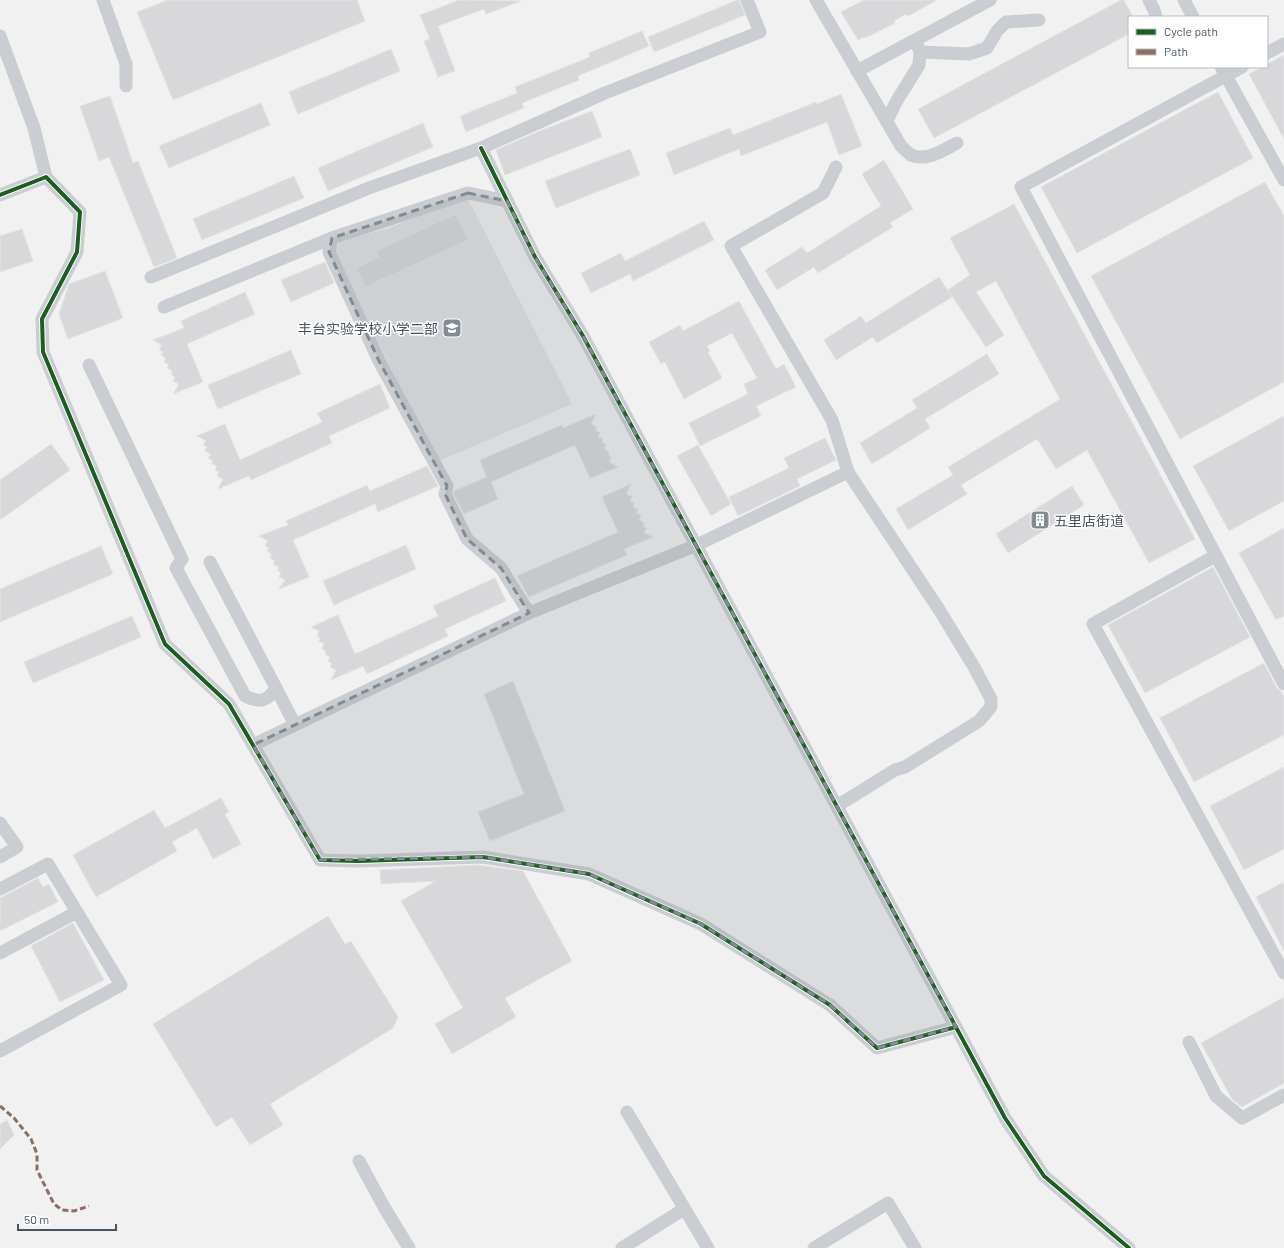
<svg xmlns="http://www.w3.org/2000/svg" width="1284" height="1248" viewBox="0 0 1284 1248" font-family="Barlow,'Noto Sans SC',sans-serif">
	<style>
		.education { fill: #e3e2e4 }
		.building { fill: #d8d8da; stroke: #e3e3e4 }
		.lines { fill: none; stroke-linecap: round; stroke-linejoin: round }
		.street { stroke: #cacdd1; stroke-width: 13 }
		.quiet { stroke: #8d6e63; stroke-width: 3; stroke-dasharray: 6 3; stroke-linecap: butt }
		.cycleway-casing { stroke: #fff; stroke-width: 6 }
		.cycleway { stroke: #1b5e20; stroke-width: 4 }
		.marked { fill: #838b93; fill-opacity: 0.2; stroke: #838b93; stroke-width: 3; stroke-dasharray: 8 5; stroke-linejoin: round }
		.labels { text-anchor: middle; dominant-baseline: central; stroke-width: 3; stroke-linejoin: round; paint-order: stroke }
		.poi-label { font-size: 14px; fill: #475460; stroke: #fff; text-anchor: end }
	</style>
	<rect width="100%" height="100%" fill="#f2f1f1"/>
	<path class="education" d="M468,199L572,404L436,462L334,253L340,241L390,228L422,213Z"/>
	<g class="building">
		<path d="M168,0H357L365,21L173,100L137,12Z"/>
		<path d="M459,0L521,1L486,14L484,9L438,26L455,71L438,77L424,41L430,39L420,15Z"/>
		<path d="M737,0H739L745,15L654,52L648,37Z"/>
		<path d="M864,0H937L908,16L906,14L894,21L895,23L865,38L864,37L858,40L841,12Z"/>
		<path d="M1121,0H1124L1133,17H1129V34L934,138L918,109Z"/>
		<path d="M642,31L649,46L578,76L579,80L522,103L524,108L466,132L460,116L517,93L515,87L590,57L589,53Z"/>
		<path d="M391,49L400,71L298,114L289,92Z"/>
		<path d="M1284,55V139L1249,74L1262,67H1267V64Z"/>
		<path d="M1218,92L1253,158L1077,253L1041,187Z"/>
		<path d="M841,94L862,146L839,155L827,122L741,156L739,149L674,175L666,153L730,128L733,135L816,102L817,104Z"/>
		<path d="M110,96L133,163L138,161L177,258L154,267L109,157L99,161L80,106Z"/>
		<path d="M261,103L270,125L169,168L159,146Z"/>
		<path d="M592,111L602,137L505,175L496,150L537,132Z"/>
		<path d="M423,123L433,147L328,191L318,168Z"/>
		<path d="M630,149L640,175L556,208L545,181Z"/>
		<path d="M884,160L913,209L890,223L893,227L818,273L814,267L777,290L765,270L802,247L807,253L881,206L862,174Z"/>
		<path d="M294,176L304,198L202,240L193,219Z"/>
		<path d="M1265,182L1284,216V382L1180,439L1091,276Z"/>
		<path d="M1014,204L1195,539L1149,563L1087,450L1056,469L1037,439L961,485L967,494L908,530L896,509L953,475L948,467L1060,399L996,281L976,292L1004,335L986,347L948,290L970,275L950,238Z"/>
		<path d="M456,214L468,240L365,287L356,268L379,257L376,251Z"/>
		<path d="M704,221L714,240L633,281L630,274L591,293L581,273L621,253L625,261Z"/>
		<path d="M22,229L33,261L0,272V236Z"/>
		<path d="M325,262L334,283L291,302L281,280Z"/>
		<path d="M105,271L123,318L68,339L59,314L69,284Z"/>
		<path d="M939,277L952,297L877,343L873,337L836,360L824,340L861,316L866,323Z"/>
		<path d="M245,292L255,314L187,344L203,382L173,394L179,384L173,381L175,377L171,374L173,371L167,368L169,365L164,362L166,358L161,355L163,352L159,350L162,345L153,340L184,328L181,321Z"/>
		<path d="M739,301L776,369L784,364L796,387L756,406L761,416L700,446L689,423L748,394L744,384L757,378L732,333L707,346L710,351L708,352L722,378L684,399L665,362L661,364L649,342L680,325L683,331Z"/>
		<path d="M291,350L301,374L218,409L208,385Z"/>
		<path d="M987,354L999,374L925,419L930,428L872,464L860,443L917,408L912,400Z"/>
		<path d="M380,384L390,408L329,436L332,443L251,480L249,476L218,489L223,479L217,476L219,472L215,470L217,466L211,463L213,461L208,458L211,454L205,451L207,447L203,445L206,441L197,436L225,424L240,460L322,422L317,413Z"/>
		<path d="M596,414L591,424L597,427L595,430L600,433L598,437L603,439L602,442L606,445L604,449L609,452L608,455L611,457L609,462L618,467L590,478L575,445L491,482L498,499L464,514L453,493L454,491L487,477L480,460L562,425L563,428Z"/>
		<path d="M1284,416V501L1229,531L1193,466Z"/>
		<path d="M825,438L836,460L797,479L800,486L738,516L729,497L789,468L784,458Z"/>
		<path d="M51,444L70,470L0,520V480Z"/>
		<path d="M698,445L731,504L711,516L677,456Z"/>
		<path d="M427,466L438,486L378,512L375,504L293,540L309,577L279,589L285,580L279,577L281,573L277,570L279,567L273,564L275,561L270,558L272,554L267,551L269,548L265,546L268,541L259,536L288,525L286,521L367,485L370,491Z"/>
		<path d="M631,484L626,494L632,497L630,501L634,503L633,507L638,510L636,513L641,515L639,520L644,523L643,526L646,528L644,533L653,537L624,549L627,555L529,597L517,576L618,532L602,497Z"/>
		<path d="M1072,486L1084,505L1008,553L996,534Z"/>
		<path d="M1284,528V616L1276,620L1239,553Z"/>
		<path d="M406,545L416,569L334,605L323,581Z"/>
		<path d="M101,546L113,574L0,622V589Z"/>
		<path d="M1213,567L1250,637L1145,693L1108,625Z"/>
		<path d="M495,578L506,601L445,629L448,636L367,674L363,666L331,680L336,670L330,667L332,663L328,661L330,657L325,654L326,651L322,649L324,644L319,641L320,638L317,636L319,631L311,627L338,615L355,654L438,616L433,606Z"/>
		<path d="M132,616L141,637L33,683L24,662Z"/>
		<path d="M1264,663L1277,688L1281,691L1284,697V735L1194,782L1160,718Z"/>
		<path d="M513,681L565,811L490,841L478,812L524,794L484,694Z"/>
		<path d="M1284,767V849L1244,870L1210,806Z"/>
		<path d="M221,798L229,812L225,814L241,844L213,859L197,828L172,842L177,851L96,897L73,855L154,810L165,828Z"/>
		<path d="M478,865L523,871L572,961L505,998L516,1017L452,1054L435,1024L463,1008L401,901L436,881L381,884L380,870Z"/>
		<path d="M38,878L43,887L49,884L58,902L0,931V898Z"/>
		<path d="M1284,882V951L1256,897Z"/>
		<path d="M328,916L345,944L351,941L398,1017L393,1028L270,1104L283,1125L250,1145L232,1117L216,1127L153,1024Z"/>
		<path d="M73,923L104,980L60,1002L31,946Z"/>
		<path d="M1284,997V1083L1242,1107L1232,1099L1201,1043Z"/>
		<path d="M7,1120L14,1135L0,1149V1124Z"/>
	</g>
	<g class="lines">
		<g class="street">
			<path d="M103,0L126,64V86"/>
			<path d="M816,0L901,146C904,149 908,153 911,155C926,162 944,150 957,143"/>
			<path d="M1149,0L1154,10L1156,17"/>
			<path d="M1184,0L1193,17"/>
			<path d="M0,36L34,128L46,177"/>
			<path d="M920,52L969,54L987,48L997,31L1006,22L1039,20"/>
			<path d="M1267,53L1284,44"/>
			<path d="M1221,67L1284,180"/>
			<path d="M1242,67L1021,187L1284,684"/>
			<path d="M857,71L990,0"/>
			<path d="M887,121L896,102L919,65L920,52L917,44"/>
			<path d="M481,148L535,257L583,336L1005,1118L1044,1176L1129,1248"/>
			<path d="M836,167L823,193L731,246L832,420L848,472L940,611L974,667L991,699V707L979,721L905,767L895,770L837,806"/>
			<path d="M0,195L46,177L80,212L77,252L42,319L43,352L165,644L229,704L320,860L358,861L483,857L589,874L701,924L830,1005L877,1048L956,1027"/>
			<path d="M507,201L468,193L332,238L329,252L379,361L447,486L445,494L467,539L501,568L529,613"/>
			<path d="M151,277L369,188L481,148L605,93L760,32L747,0"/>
			<path d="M164,307L332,238"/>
			<path d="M89,365L182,559L176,568L245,696C260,703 267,702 276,688L210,562"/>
			<path d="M1215,556L1093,624L1284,973"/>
			<path d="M276,688L295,725"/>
			<path d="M253,745L529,613L697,545L848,472"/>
			<path d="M0,823L17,847L0,857"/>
			<path d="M0,889L48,864L121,985L0,1051"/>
			<path d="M0,953L77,912"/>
			<path d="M1189,1042L1216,1096L1242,1118L1284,1095"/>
			<path d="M627,1112L708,1248"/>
			<path d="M359,1161L384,1207L409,1248"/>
			<path d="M622,1248L684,1209"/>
			<path d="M814,1248L888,1203L915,1248"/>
		</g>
		<path class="quiet" d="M0,1106L14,1118L31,1139L37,1154V1170L54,1204L62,1210L74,1211L89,1206"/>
		<g class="cycleway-casing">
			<g id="cycleway">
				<path d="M481,148L535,257L583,336L1005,1118L1044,1176L1129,1248"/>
				<path d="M0,195L46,177L80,212L77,252L42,319L43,352L165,644L229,704L320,860L358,861L483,857L589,874L701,924L830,1005L877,1048L956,1027"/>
			</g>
		</g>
		<use href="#cycleway" class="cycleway"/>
	</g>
	<path class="marked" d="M468,193L507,201L535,257L583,336L956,1027L877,1048L830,1005L701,924L589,874L483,857L320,860L253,745L529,613L501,568L467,539L445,494L447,486L379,361L329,252L332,238Z"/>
	<defs>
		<g id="school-square" transform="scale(1)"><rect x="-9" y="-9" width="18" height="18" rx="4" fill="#838b93" stroke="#fff"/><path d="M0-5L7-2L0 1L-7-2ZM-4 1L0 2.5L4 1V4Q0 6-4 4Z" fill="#fff"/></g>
		<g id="building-square" transform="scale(1)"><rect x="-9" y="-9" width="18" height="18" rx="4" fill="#838b93" stroke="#fff"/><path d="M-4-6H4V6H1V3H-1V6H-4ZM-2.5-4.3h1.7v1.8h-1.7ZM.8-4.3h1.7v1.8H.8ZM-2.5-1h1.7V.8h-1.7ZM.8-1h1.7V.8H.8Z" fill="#fff"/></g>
	</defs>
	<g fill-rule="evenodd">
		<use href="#school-square" x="452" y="328"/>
		<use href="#building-square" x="1040" y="520"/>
	</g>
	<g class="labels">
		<g class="poi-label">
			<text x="438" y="328">丰台实验学校小学二部</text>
			<text x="1054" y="520" text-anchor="start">五里店街道</text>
		</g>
	</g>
	<rect x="1128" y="16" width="140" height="52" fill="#ffffff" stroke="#b5bbbf"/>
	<rect x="1136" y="29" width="20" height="6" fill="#1b5e20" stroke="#b5bbbf"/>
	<text x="1164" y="36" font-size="12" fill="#475460">Cycle path</text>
	<rect x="1136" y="49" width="20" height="6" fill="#8d6e63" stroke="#b5bbbf"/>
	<text x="1164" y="56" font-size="12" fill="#475460">Path</text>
	<path d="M18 1224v6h98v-6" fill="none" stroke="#475460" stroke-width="2"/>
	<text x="24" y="1224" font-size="12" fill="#475460" stroke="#ffffff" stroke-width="3" paint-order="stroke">50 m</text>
</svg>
